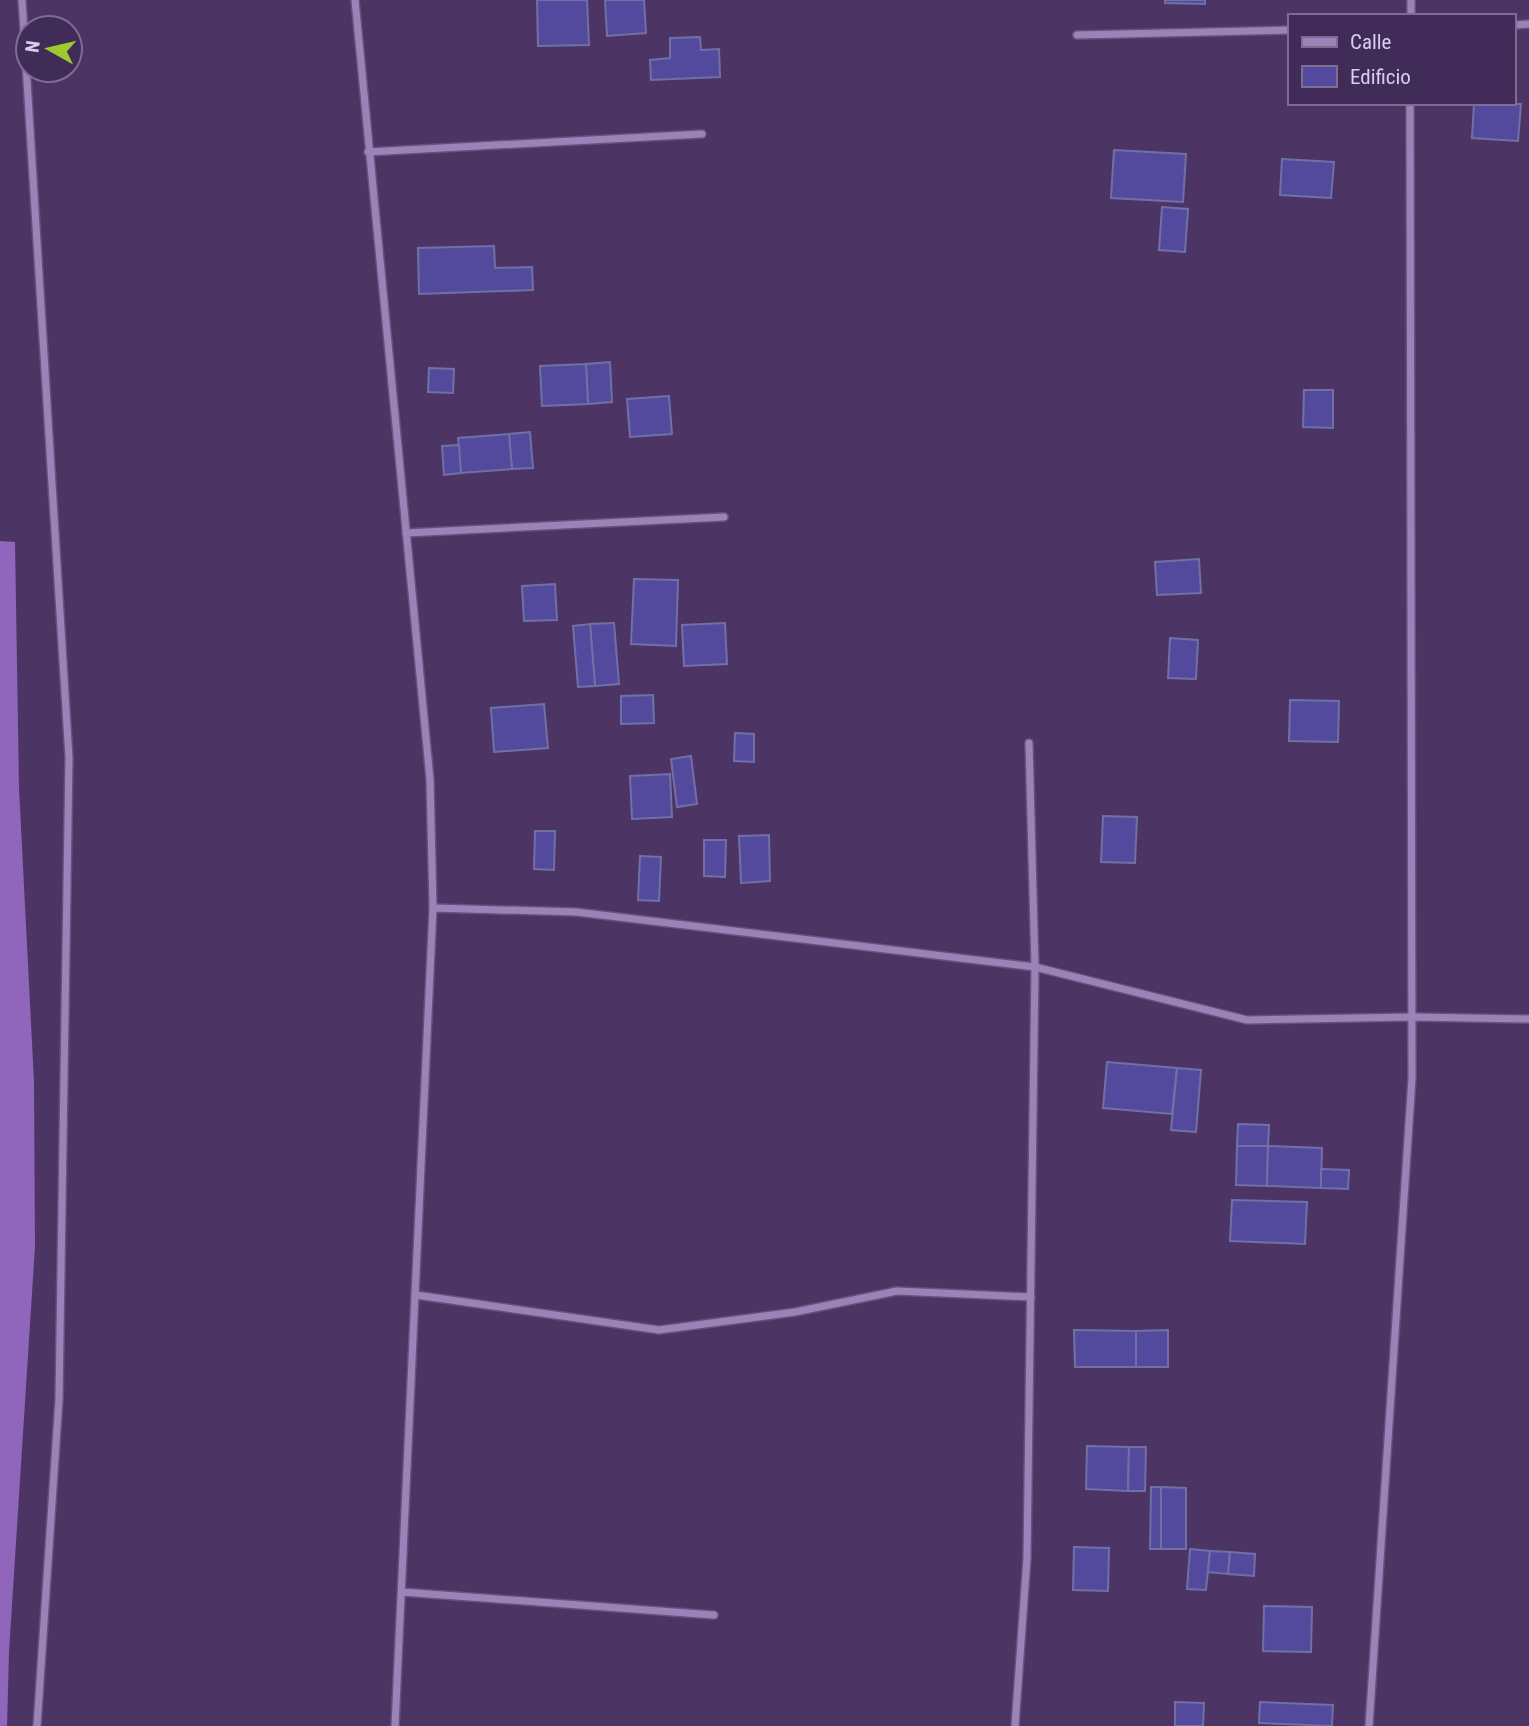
<svg xmlns="http://www.w3.org/2000/svg" width="1529" height="1726" viewBox="0 0 1529 1726" font-family="'Roboto Condensed',sans-serif">
	<style>
		.forest { fill: #8f66bb }
		.building { fill: #534a9e; stroke: #7170a6; stroke-width: 2 }
		.lines { fill: none; stroke-linecap: round; stroke-linejoin: round }
		.minor-casing { stroke: #655179; stroke-width: 10 }
		.minor { stroke: #9b83b9; stroke-width: 7 }
	</style>
	<rect width="100%" height="100%" fill="#4c3565"/>
	<path class="forest" d="M0,541L15,542L19,788L34,1082L35,1246L9,1652L7,1726H0Z"/>
	<g class="building">
		<path d="M537,0H587L589,45L538,46Z"/>
		<path d="M605,0H644L646,33L607,36Z"/>
		<path d="M1165,0H1205V4L1165,3Z"/>
		<path d="M700,37L701,50L719,49L720,77L651,80L650,60L670,58V38Z"/>
		<path d="M1474,103L1521,104L1518,141L1472,138Z"/>
		<path d="M1114,150L1186,154L1183,202L1111,198Z"/>
		<path d="M1282,159L1334,162L1331,198L1280,195Z"/>
		<path d="M1162,207L1188,209L1185,252L1159,250Z"/>
		<path d="M494,246L495,268L532,267L533,290L419,294L418,248Z"/>
		<path d="M610,362L612,402L588,404L586,364Z"/>
		<path d="M586,364L588,404L542,406L540,366Z"/>
		<path d="M429,368L454,369L453,393L428,392Z"/>
		<path d="M1304,390H1333V428L1303,427Z"/>
		<path d="M669,396L672,434L630,437L627,399Z"/>
		<path d="M530,432L533,468L512,469L509,434Z"/>
		<path d="M509,434L512,469L461,473L458,438Z"/>
		<path d="M459,445L461,473L444,475L442,446Z"/>
		<path d="M1199,559L1201,593L1157,595L1155,562Z"/>
		<path d="M634,579L678,580L676,646L631,644Z"/>
		<path d="M555,584L557,620L524,621L522,586Z"/>
		<path d="M614,623L619,684L595,686L590,624Z"/>
		<path d="M725,623L727,664L684,666L682,625Z"/>
		<path d="M590,624L595,686L578,687L573,626Z"/>
		<path d="M1170,638L1198,640L1196,679L1168,678Z"/>
		<path d="M653,695L654,723L621,724V696Z"/>
		<path d="M1290,700L1339,701L1338,742L1289,741Z"/>
		<path d="M544,704L548,748L494,752L491,708Z"/>
		<path d="M735,733L754,734V762L734,761Z"/>
		<path d="M691,756L697,804L677,807L671,759Z"/>
		<path d="M670,774L672,817L632,819L630,776Z"/>
		<path d="M1103,816L1137,817L1135,863L1101,862Z"/>
		<path d="M535,831H555L554,870L534,869Z"/>
		<path d="M769,835L770,881L741,883L739,836Z"/>
		<path d="M704,840H726L725,877L704,876Z"/>
		<path d="M640,856L661,857L659,901L638,900Z"/>
		<path d="M1107,1062L1177,1068L1172,1114L1103,1108Z"/>
		<path d="M1177,1068L1201,1070L1196,1132L1171,1130Z"/>
		<path d="M1238,1124L1269,1125L1268,1146H1237Z"/>
		<path d="M1237,1146H1268L1267,1186L1236,1185Z"/>
		<path d="M1268,1146L1322,1148L1321,1188L1267,1186Z"/>
		<path d="M1321,1169L1349,1170L1348,1189L1321,1188Z"/>
		<path d="M1232,1200L1307,1202L1305,1244L1230,1241Z"/>
		<path d="M1074,1330L1136,1331V1367H1075Z"/>
		<path d="M1168,1330V1367H1136V1331Z"/>
		<path d="M1087,1446L1129,1447L1128,1491L1086,1489Z"/>
		<path d="M1129,1447H1146L1145,1491H1128Z"/>
		<path d="M1151,1487H1161V1549H1150Z"/>
		<path d="M1161,1487L1186,1488V1549H1161Z"/>
		<path d="M1074,1547L1109,1548L1108,1591L1073,1590Z"/>
		<path d="M1190,1549L1210,1551L1206,1590L1187,1589Z"/>
		<path d="M1210,1551L1230,1552L1228,1574L1208,1572Z"/>
		<path d="M1230,1552L1255,1554L1254,1576L1228,1574Z"/>
		<path d="M1264,1606L1312,1607L1311,1652L1263,1651Z"/>
		<path d="M1175,1702L1204,1703L1203,1726H1175Z"/>
		<path d="M1260,1702L1333,1705L1332,1726L1259,1723Z"/>
	</g>
	<g class="lines">
		<g class="minor-casing">
			<g id="minor">
				<path d="M22,0L69,758L59,1399L37,1726"/>
				<path d="M355,0L430,779L433,908L395,1726"/>
				<path d="M1411,16V0"/>
				<path d="M1513,25L1529,24"/>
				<path d="M1077,35L1289,30"/>
				<path d="M368,152L702,134"/>
				<path d="M406,533L724,517"/>
				<path d="M433,908L576,912L1035,967L1247,1020L1413,1017L1529,1019"/>
				<path d="M416,1295L659,1330L795,1312L897,1291L1031,1297"/>
				<path d="M402,1592L714,1615"/>
				<path d="M1015,1726L1027,1558L1035,967L1029,743"/>
				<path d="M1369,1726L1412,1078L1410,103"/>
			</g>
		</g>
		<use href="#minor" class="minor"/>
	</g>
	<rect x="1288" y="14" width="228" height="91" fill="#412b59" stroke="#7f6c93" stroke-width="2"/>
	<rect x="1302" y="37" width="35" height="10" fill="#9b83b9" stroke="#7f6c93" stroke-width="2"/>
	<text x="1350" y="49" font-size="21" fill="#dbceeb">Calle</text>
	<rect x="1302" y="66" width="35" height="21" fill="#534a9e" stroke="#7f6c93" stroke-width="2"/>
	<text x="1350" y="84" font-size="21" fill="#dbceeb">Edificio</text>
	<g transform="translate(49 49) rotate(278)"><circle r="33" fill="#412b59" stroke="#7f6c93" stroke-width="2"/>
	<path d="M0-5L12 26L0 18L-12 26Z" fill="#9eca2e"/>
	<text y="-10" font-size="19" font-weight="bold" text-anchor="middle" fill="#dbceeb">N</text>
	</g>
</svg>
